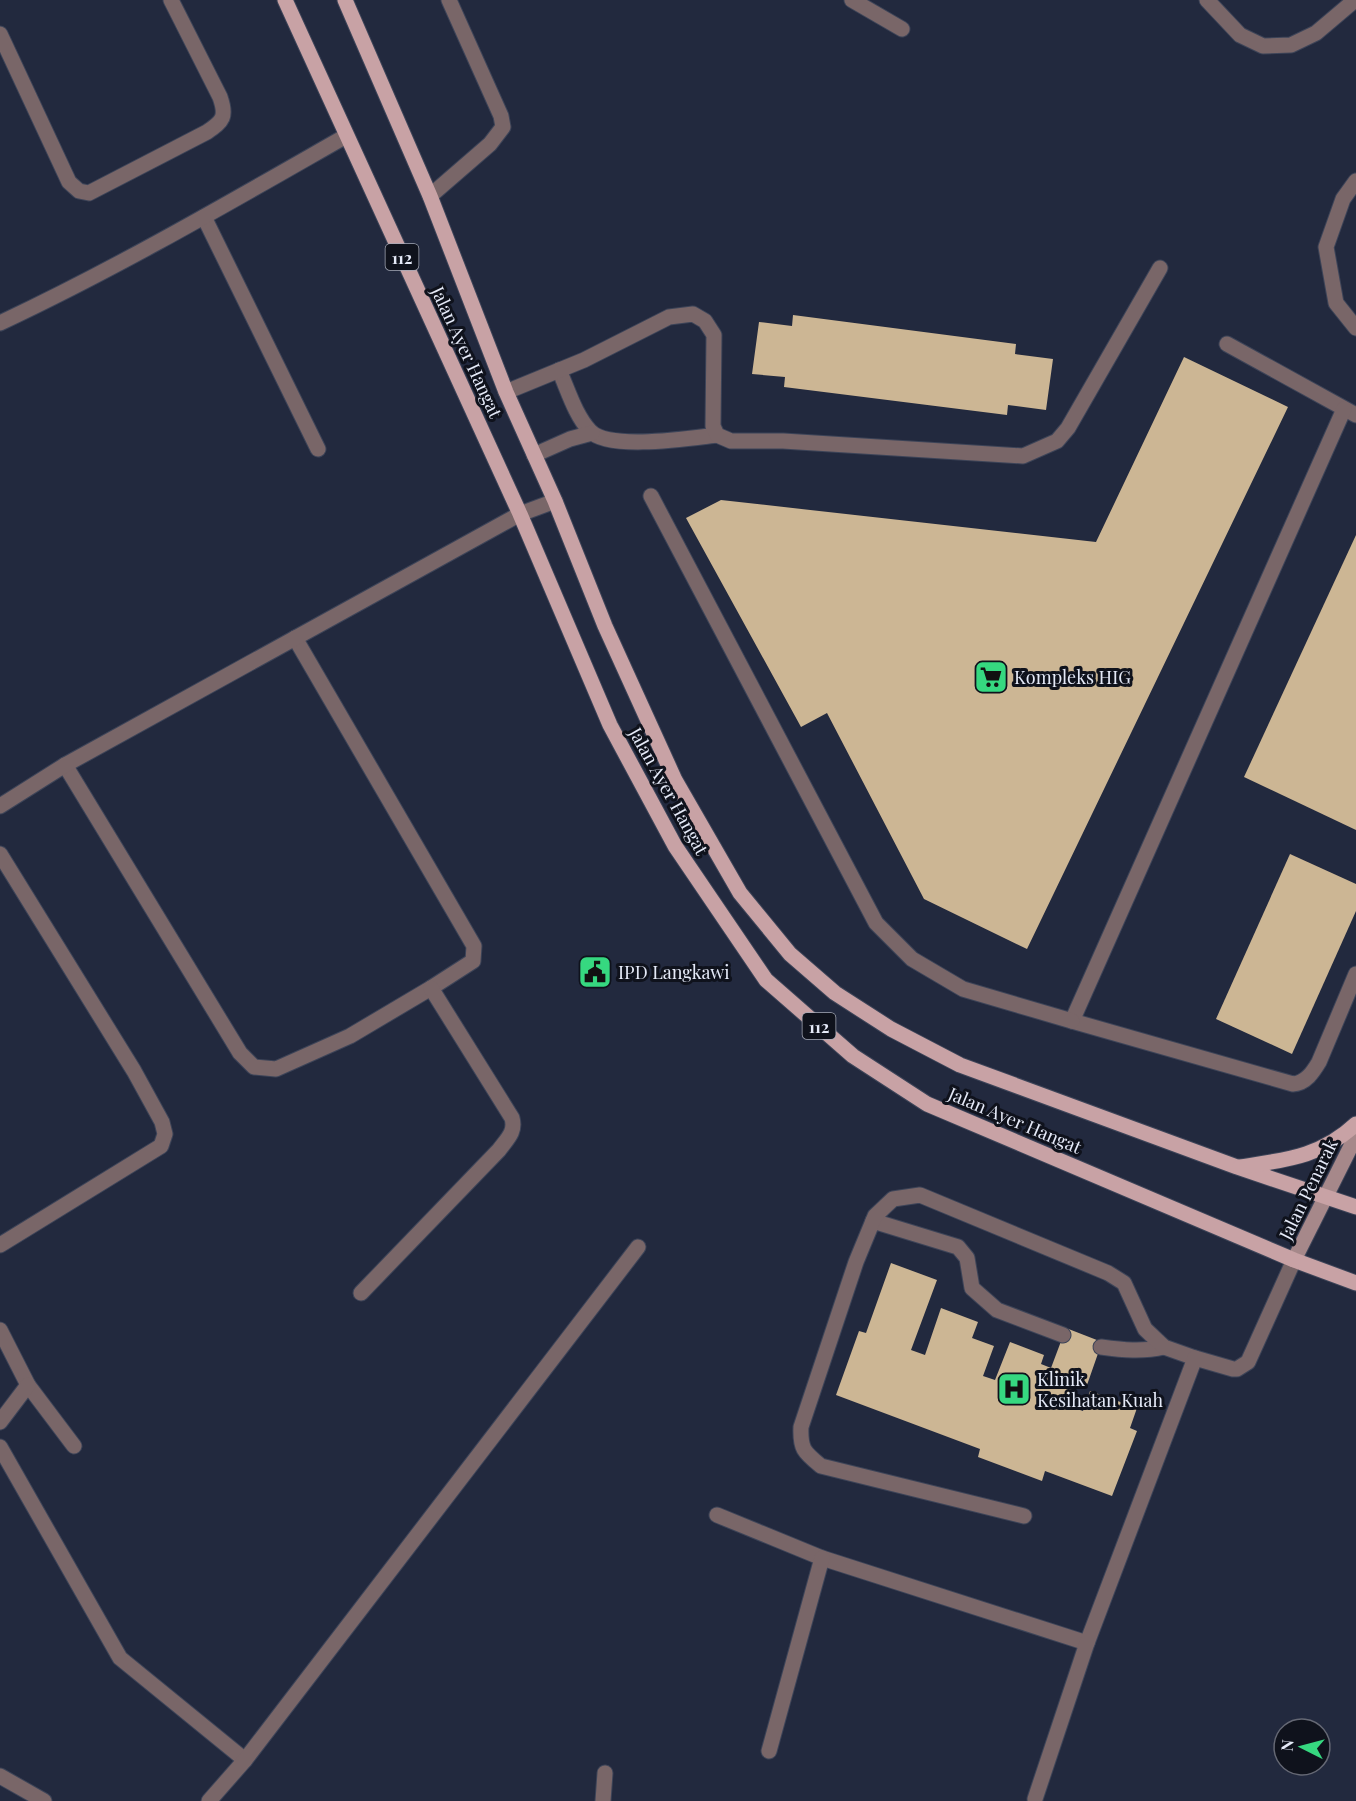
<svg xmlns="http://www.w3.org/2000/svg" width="1356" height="1801" viewBox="0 0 1356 1801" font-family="'Playfair Display',serif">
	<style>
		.building { fill: #ccb694 }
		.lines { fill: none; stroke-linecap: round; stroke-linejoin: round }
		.lane-casing { stroke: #3d4458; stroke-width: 17 }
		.street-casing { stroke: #3d4458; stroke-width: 17 }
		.secondary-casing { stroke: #3d4458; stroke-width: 17 }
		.primary-casing { stroke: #3d4458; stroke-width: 17 }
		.lane { stroke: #796668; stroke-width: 15 }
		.street { stroke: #796668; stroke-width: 15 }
		.secondary { stroke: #a6888a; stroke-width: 15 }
		.primary { stroke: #c8a2a5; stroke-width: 15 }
		.labels { text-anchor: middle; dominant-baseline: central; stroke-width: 6; stroke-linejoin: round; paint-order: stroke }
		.shield { fill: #0f121c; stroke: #a5a9b6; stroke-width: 1.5 }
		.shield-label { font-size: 16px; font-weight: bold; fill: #e5eaf8 }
		.street-label { font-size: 18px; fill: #e5eaf8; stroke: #0f121c }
		.poi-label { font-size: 18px; fill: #e5eaf8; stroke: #0f121c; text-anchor: start }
	</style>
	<rect width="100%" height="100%" fill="#22293e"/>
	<g class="building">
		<path d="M793,315L1016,344L1015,354L1053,359L1046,410L1008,405L1007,415L784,387L785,377L752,374L759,322L792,326Z"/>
		<path d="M1184,357L1288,407L1027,949L924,899L827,713L801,727L686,518L721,500L1096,542Z"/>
		<path d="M1356,535V830L1244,777Z"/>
		<path d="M1290,854L1356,884V911L1292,1054L1216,1019Z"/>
		<path d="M891,1263L937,1280L911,1350L925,1355L941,1308L978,1322L972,1338L994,1346L983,1376L995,1380L1010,1342L1044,1355L1041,1364L1051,1368L1066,1328L1102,1342L1087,1385L1077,1381L1068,1406L1083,1411L1090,1391L1137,1408L1130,1428L1137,1431L1112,1496L1045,1471L1042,1481L978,1457L980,1449L836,1395L859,1331L866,1333Z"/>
	</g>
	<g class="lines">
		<g class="lane-casing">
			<g id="lane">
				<path d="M852,0L902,29"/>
				<path d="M0,34L69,182L79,191L89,193L207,132C223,121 227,117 220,97L171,0"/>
				<path d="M1356,181L1343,199L1326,247L1336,303L1356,328"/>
				<path d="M430,196L490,144L503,127L501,116L449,0"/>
				<path d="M204,217L318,449"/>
				<path d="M1227,344L1356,415"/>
				<path d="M559,370C568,390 575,415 590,431C609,451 691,438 717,435"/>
				<path d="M506,392L584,360L669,317L693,314L705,321L714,335L713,426L717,435L731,441H783L1023,456L1057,441L1068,428L1160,268"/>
				<path d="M1344,409L1072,1021L1293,1084C1306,1083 1313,1072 1319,1062L1356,974"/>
				<path d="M534,455L570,439L592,433"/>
				<path d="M651,496L876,923L912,959L963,989L1072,1021"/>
				<path d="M65,765L240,1053L254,1067L276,1069L350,1036L431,988L473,961L474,946L295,638"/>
				<path d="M0,806L65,765L520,514L555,501"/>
				<path d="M0,854L134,1071L162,1122L165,1134L161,1146L0,1245"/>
				<path d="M873,1221L958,1247L967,1258L972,1288L997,1310L1063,1335"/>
				<path d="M361,1293L499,1150C507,1139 516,1132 512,1118L431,988"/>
				<path d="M0,1330L28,1385L74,1446"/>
				<path d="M1101,1347C1123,1350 1142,1352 1164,1347"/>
				<path d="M0,1422L28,1385"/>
				<path d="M0,1447L120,1658L245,1760"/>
				<path d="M717,1515L822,1558L1087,1643"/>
				<path d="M1024,1516L821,1466C804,1452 800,1449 801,1427L856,1262L875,1216L893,1199L920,1195L1108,1273L1124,1283L1145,1329L1164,1347L1195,1358"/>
				<path d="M769,1751L822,1558"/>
				<path d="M0,1776L44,1801"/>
				<path d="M1035,1799L1087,1643L1195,1358L1233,1369H1237L1248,1362L1294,1260"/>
				<path d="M209,1801L245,1760L638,1247"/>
			</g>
		</g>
		<g class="street-casing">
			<g id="street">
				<path d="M1207,0L1240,35L1263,46L1291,45L1316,33L1355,0"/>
				<path d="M0,323C119,267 232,201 346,136"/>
				<path d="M603,1801L605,1773"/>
			</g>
		</g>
		<g class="secondary-casing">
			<path id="secondary" d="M1294,1260L1356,1136"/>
		</g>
		<g class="primary-casing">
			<g id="primary">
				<path d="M285,0L520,514L610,725L675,846L766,980L853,1056L927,1104L1294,1260L1356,1283"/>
				<path d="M345,0L430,196L506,392L555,501L605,626L675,780L740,893L790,954L835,993L891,1029L960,1065L1237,1167L1356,1207"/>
				<path d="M1240,1167C1285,1160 1321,1157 1356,1124"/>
			</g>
		</g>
		<use href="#lane" class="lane"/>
		<use href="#street" class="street"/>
		<use href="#secondary" class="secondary"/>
		<use href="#primary" class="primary"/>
	</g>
	<defs>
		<g id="supermarket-square" transform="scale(1.725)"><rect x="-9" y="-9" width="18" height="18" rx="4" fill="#36d880" stroke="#0f121c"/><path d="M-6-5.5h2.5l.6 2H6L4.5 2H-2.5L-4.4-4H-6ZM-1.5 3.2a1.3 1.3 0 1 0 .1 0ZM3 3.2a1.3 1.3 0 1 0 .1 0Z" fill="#111"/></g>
		<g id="civic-square" transform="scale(1.725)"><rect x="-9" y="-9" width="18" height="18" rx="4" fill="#36d880" stroke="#0f121c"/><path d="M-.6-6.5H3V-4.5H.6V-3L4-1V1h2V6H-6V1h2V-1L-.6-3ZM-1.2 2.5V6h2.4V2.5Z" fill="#111"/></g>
		<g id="hospital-square" transform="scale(1.725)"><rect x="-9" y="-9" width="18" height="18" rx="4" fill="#36d880" stroke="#0f121c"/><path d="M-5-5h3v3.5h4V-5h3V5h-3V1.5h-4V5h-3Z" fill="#111"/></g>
	</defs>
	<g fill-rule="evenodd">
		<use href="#supermarket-square" x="991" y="677"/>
		<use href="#civic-square" x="595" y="972"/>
		<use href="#hospital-square" x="1014" y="1389"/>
	</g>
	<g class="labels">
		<g class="shield">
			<rect x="385.5" y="244" width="33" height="26" rx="4.5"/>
			<rect x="802.5" y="1013" width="33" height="26" rx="4.5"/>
		</g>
		<g class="shield-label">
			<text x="402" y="257">112</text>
			<text x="819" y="1026">112</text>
		</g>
		<g class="street-label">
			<text transform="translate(467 352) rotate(65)">Jalan Ayer Hangat</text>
			<text transform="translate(669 791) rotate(61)">Jalan Ayer Hangat</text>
			<text transform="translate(1015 1120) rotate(23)">Jalan Ayer Hangat</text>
			<text transform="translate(1308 1189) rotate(-64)">Jalan Penarak</text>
		</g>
		<g class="poi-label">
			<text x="1014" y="677">Kompleks HIG</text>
			<text x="618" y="972">IPD Langkawi</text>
			<text x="1037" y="1379">Klinik<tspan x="1037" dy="21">Kesihatan Kuah</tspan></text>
		</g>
	</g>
	<g transform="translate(1302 1747) rotate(276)"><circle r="28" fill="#0f121c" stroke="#656874" stroke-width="1.5"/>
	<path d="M0-4.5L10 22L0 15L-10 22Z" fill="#36d880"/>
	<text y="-9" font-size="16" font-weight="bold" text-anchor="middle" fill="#e5eaf8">N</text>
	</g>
</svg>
